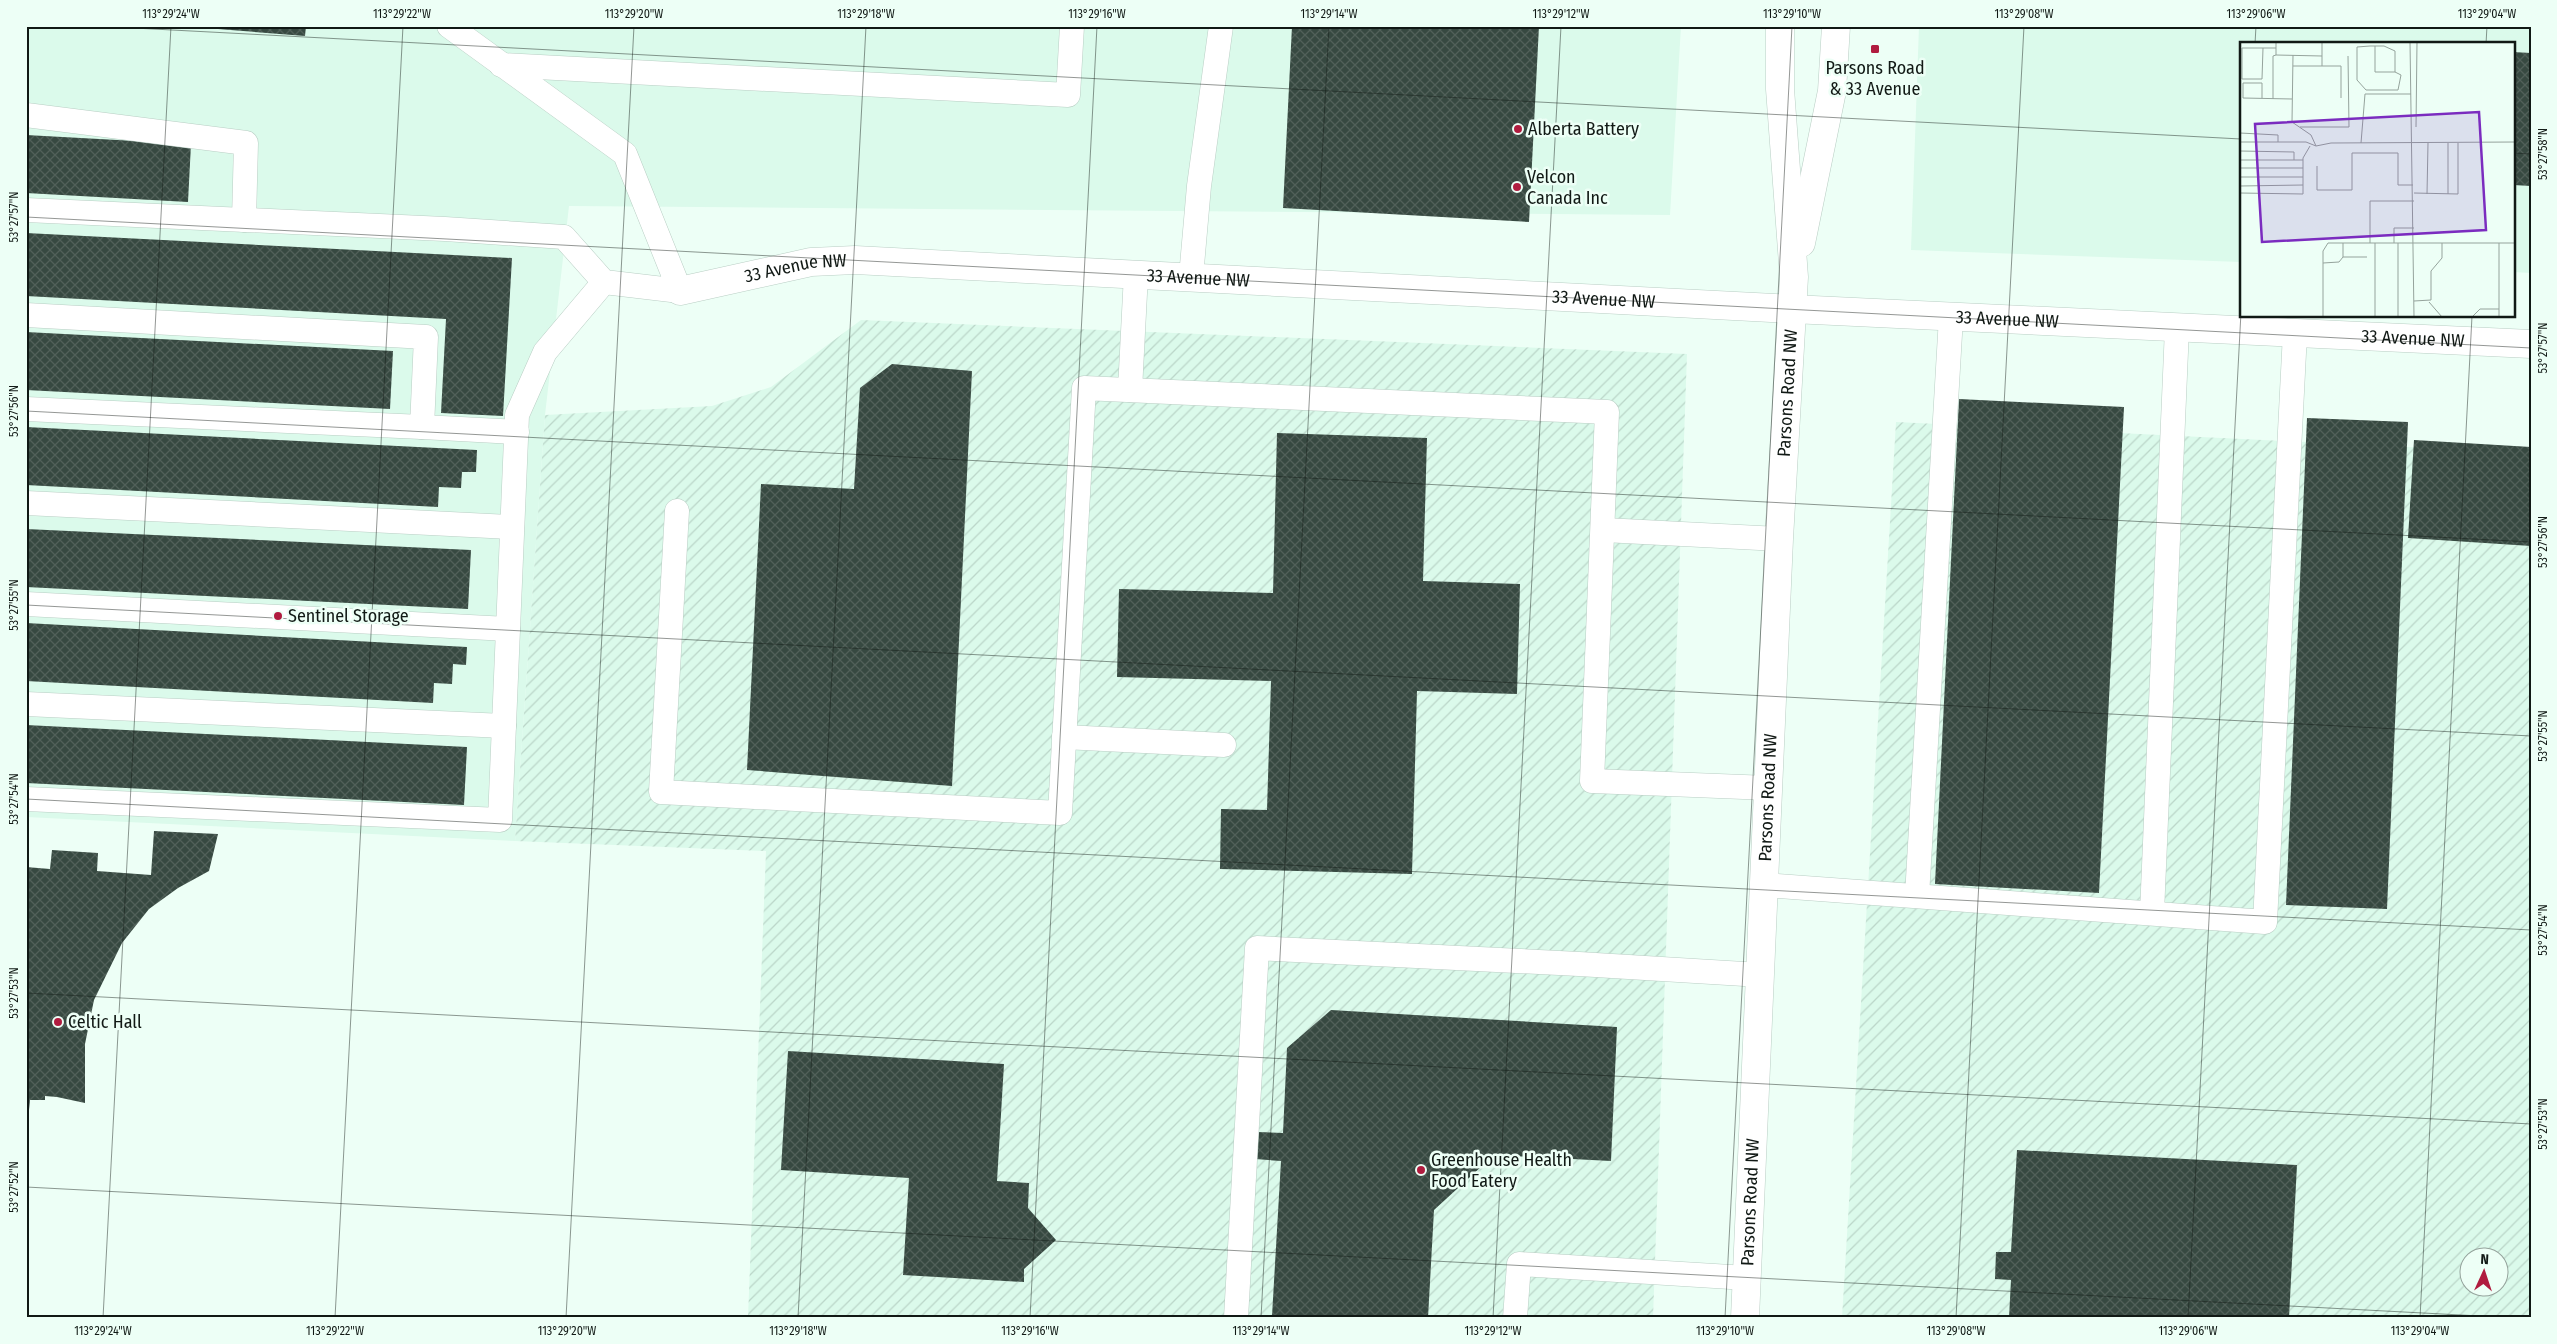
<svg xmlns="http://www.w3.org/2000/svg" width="2557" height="1344" viewBox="0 0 2557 1344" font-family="'Fira Sans Condensed',sans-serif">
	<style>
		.built { fill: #dbfaeb }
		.industrial { fill: url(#industrial-furrows); fill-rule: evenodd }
		.building { fill: url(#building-cross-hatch) }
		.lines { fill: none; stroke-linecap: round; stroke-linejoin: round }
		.lane-casing { stroke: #b9cec4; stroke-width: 25 }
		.street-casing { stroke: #b9cec4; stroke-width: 29 }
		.secondary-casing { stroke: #b9cec4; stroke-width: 29 }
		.lane { stroke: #fff; stroke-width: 24 }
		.street { stroke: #fff; stroke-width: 28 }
		.secondary { stroke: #fff; stroke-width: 28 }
		.ticks { fill: none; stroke: #111915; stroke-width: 1; stroke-opacity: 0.45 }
		.poi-dot { fill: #b01c3f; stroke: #edfff6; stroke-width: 2 }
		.labels { text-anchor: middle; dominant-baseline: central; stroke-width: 5; stroke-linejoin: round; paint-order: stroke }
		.poi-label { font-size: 18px; fill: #111915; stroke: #edfff6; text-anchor: start }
		.street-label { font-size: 18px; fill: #111915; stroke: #edfff6 }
		.inset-road { fill: none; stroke: #95a39c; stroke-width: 1 }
		.view { fill: #7b2cbf; fill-opacity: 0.15; stroke: #7b2cbf; stroke-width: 2.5 }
		.inset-edge { fill: none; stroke: #111915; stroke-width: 2.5 }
		.neatline { fill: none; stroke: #111915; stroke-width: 2 }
		.ticks-label { font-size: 12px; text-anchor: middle; fill: #111915 }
	</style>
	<defs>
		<pattern id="industrial-furrows" width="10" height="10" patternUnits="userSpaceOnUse" patternTransform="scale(1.25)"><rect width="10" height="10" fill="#dbfaeb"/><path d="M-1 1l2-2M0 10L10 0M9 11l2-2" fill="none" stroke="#bbd6c9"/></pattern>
		<pattern id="building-cross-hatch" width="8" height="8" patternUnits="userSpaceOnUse" patternTransform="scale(1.25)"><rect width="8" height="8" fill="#374941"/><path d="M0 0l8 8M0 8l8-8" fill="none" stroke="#516059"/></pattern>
	</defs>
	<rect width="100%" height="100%" fill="#edfff6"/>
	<g class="built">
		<path d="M26,26H1681L1670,215L569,206L545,415L515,841L26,817Z"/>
		<path d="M1919,26H2531V273L2513,272V44H2241V262L1911,250Z"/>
	</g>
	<g class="industrial">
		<path d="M861,320L1687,354L1653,1318H748L766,851L515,841L545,415L712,406L771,387Z"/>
		<path d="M1896,422L2531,453V1318H1842ZM2470,1256H2500V1286H2470Z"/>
	</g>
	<g class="building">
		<path d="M180,26H306L305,36Z"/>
		<path d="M1292,26H1539L1529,222L1283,208Z"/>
		<path d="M2513,52L2531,53V186L2513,185Z"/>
		<path d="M26,135L191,144L188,202L26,193Z"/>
		<path d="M26,233L512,258L503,416L441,413L446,319L26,296Z"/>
		<path d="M26,332L393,351L390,409L26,390Z"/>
		<path d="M892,364L972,371L952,786L747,770L761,484L854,489L860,388Z"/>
		<path d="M1959,399L2124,407L2099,893L1935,884Z"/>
		<path d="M2307,418L2408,422L2387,909L2286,905Z"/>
		<path d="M26,427L477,450L476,472H462L461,488L439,487L438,507L26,485Z"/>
		<path d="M1277,433L1427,438L1423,581L1520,584L1517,694L1417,691L1412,874L1220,869L1221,809L1267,810L1271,681L1117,677L1119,589L1273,593Z"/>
		<path d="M2414,440L2531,447V546L2408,538Z"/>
		<path d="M26,529L471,550L468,609L26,587Z"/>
		<path d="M26,623L467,647L466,665L453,664L452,684L434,683L433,703L26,681Z"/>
		<path d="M26,725L467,747L464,805L26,783Z"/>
		<path d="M154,831L218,834L209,871L178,888L149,909L122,943L94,1000L85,1044V1103L57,1097L45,1096V1100H30L26,1140V867L50,869L52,850L98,853L97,871L151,875Z"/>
		<path d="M1331,1010L1617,1027L1611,1161L1494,1155L1434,1210L1428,1318L1272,1316L1281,1161L1255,1159L1257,1132L1283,1133L1287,1048Z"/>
		<path d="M788,1051L1004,1064L997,1181L1029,1183L1028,1208L1056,1240L1024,1269V1282L903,1275L909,1178L781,1170Z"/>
		<path d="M2017,1150L2297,1165L2289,1318H2009L2011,1280L1995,1279L1996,1252H2011Z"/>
	</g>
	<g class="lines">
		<g class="lane-casing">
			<g id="lane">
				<path d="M501,65L1068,95L1072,26"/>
				<path d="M26,115L246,143L244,220"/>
				<path d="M26,210L445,229L564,237L604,282L680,291L625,154L449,26"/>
				<path d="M1191,277L1199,186L1221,26"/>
				<path d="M26,315L426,337L422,427L517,432"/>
				<path d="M1130,390L1136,274"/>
				<path d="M26,409L422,427"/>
				<path d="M26,503L512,527"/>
				<path d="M677,511L661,792L1060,813L1084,388L1607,412L1592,781L1769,788"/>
				<path d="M1604,530L1779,539"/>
				<path d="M26,604L508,629"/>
				<path d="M26,704L504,726"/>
				<path d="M1064,737L1224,745"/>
				<path d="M26,799L500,820L517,415L545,352L604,282"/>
				<path d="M1765,885L2265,922L2295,333"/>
				<path d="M1917,896L1951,317"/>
				<path d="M2152,913L2177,328"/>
				<path d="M1236,1318L1257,948L1579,964L1761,975"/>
				<path d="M1515,1318L1519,1264L1747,1278"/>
			</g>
		</g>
		<g class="street-casing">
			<g id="street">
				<path id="s1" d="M680,291L811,262L855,260L1792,309L2531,344"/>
			</g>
		</g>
		<g class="secondary-casing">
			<g id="secondary">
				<path d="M1801,243L1832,91L1836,26"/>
				<path id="s2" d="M1745,1318L1779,539L1794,277L1780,89V26"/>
			</g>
		</g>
		<use href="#lane" class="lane"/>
		<use href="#street" class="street"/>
		<use href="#secondary" class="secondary"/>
	</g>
	<path class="ticks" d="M96,26L2241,139M2255,44L2256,26M2486,44L2487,26M2513,153L2531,154M26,217L2531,348M26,411L2531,542M26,605L2531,736M26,799L2531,930M26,993L2531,1124M26,1187L2518,1318M103,1318L171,26M335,1318L403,26M566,1318L634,26M798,1318L866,26M1030,1318L1097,26M1261,1318L1329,26M1493,1318L1561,26M1725,1318L1792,26M1956,1318L2024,26M2188,1318L2241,312M2420,1318L2472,316"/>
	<g class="poi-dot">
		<rect x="1870" y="44" width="10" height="10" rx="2.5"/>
		<circle cx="1518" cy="129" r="5"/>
		<circle cx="1517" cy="187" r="5"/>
		<circle cx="278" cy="616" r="5"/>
		<circle cx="58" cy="1022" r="5"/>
		<circle cx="1421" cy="1170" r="5"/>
	</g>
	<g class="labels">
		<g class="poi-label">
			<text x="1875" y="68" text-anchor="middle">Parsons Road<tspan x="1875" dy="21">&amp; 33 Avenue</tspan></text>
			<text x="1528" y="129">Alberta Battery</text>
			<text x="1527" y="177">Velcon<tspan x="1527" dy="21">Canada Inc</tspan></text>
			<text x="288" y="616">Sentinel Storage</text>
			<text x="68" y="1022">Celtic Hall</text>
			<text x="1431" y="1160">Greenhouse Health<tspan x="1431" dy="21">Food Eatery</tspan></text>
		</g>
		<g class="street-label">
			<text stroke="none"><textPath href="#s1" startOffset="118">33 Avenue NW</textPath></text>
			<text stroke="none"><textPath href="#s1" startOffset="522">33 Avenue NW</textPath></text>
			<text stroke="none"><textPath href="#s1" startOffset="928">33 Avenue NW</textPath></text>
			<text stroke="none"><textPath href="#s1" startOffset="1332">33 Avenue NW</textPath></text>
			<text stroke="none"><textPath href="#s1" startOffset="1738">33 Avenue NW</textPath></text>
			<text stroke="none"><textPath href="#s2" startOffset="926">Parsons Road NW</textPath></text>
			<text stroke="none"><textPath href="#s2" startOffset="521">Parsons Road NW</textPath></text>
			<text stroke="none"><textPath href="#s2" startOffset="116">Parsons Road NW</textPath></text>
		</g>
	</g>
	<g transform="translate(2240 42)">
		<rect width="275" height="275" fill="#edfff6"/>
		<path class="inset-road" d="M36,0V13L82,14V0M170,0L174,275M130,4H144L155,9V30L161,33L158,48H126L117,38V5ZM135,4V30H155M23,6L22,37H2V6H36M53,13L52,80L71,93L76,104M53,24H82V14M82,24H101V56M22,56V41H3V56L52,57M33,57V14L36,13M60,85H109L108,14M176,85L177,0M0,91L38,93V100M0,100H66L76,104L91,101L275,100M121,101L125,52H171M208,101V152M0,109L54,110V118H63M0,118H54M77,124V148H112V111H158V143H173M0,126H63M0,135H63M0,144L63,143M0,151L63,152V116L70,104M174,151L218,152V101M187,152L188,101M103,201V215H127M130,201V159H174M154,201V186H174M158,201V275M259,201V275M83,221L99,220L103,215M174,259L191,258V229L202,216V201M189,260L202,275M83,275V209L88,201H275M135,275V201M232,275L240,267H259"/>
		<path class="view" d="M239,70L246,188L22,200L15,82Z"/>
		<rect width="275" height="275" class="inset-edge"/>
	</g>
	<rect width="2557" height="1344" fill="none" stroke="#edfff6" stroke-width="55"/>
	<g transform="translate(2484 1272) rotate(3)"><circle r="24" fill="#edfff6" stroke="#95a39c"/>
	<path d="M0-4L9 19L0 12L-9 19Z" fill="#b01c3f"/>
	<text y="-8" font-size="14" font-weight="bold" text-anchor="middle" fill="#111915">N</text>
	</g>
	<rect x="28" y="28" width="2502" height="1288" class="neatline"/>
	<g class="ticks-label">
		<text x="171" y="18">113°29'24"W</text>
		<text x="402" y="18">113°29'22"W</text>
		<text x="634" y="18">113°29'20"W</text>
		<text x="866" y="18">113°29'18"W</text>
		<text x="1097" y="18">113°29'16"W</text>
		<text x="1329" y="18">113°29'14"W</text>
		<text x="1561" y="18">113°29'12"W</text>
		<text x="1792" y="18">113°29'10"W</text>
		<text x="2024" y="18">113°29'08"W</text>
		<text x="2256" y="18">113°29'06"W</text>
		<text x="2487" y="18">113°29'04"W</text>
		<text transform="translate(2543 154) rotate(-90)" y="4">53°27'58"N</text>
		<text transform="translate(14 217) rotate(-90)" y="4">53°27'57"N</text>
		<text transform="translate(2543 348) rotate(-90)" y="4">53°27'57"N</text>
		<text transform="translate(14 411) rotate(-90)" y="4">53°27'56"N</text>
		<text transform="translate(2543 542) rotate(-90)" y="4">53°27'56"N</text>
		<text transform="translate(14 605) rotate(-90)" y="4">53°27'55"N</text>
		<text transform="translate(2543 736) rotate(-90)" y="4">53°27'55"N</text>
		<text transform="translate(14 799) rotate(-90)" y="4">53°27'54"N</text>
		<text transform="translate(2543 930) rotate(-90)" y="4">53°27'54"N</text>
		<text transform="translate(14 993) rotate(-90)" y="4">53°27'53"N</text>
		<text transform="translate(2543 1124) rotate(-90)" y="4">53°27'53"N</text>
		<text transform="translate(14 1187) rotate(-90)" y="4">53°27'52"N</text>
		<text x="103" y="1335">113°29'24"W</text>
		<text x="335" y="1335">113°29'22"W</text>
		<text x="567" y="1335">113°29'20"W</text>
		<text x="798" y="1335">113°29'18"W</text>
		<text x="1030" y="1335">113°29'16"W</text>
		<text x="1261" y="1335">113°29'14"W</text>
		<text x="1493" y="1335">113°29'12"W</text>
		<text x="1725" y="1335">113°29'10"W</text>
		<text x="1956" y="1335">113°29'08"W</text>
		<text x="2188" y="1335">113°29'06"W</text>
		<text x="2420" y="1335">113°29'04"W</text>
	</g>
</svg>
